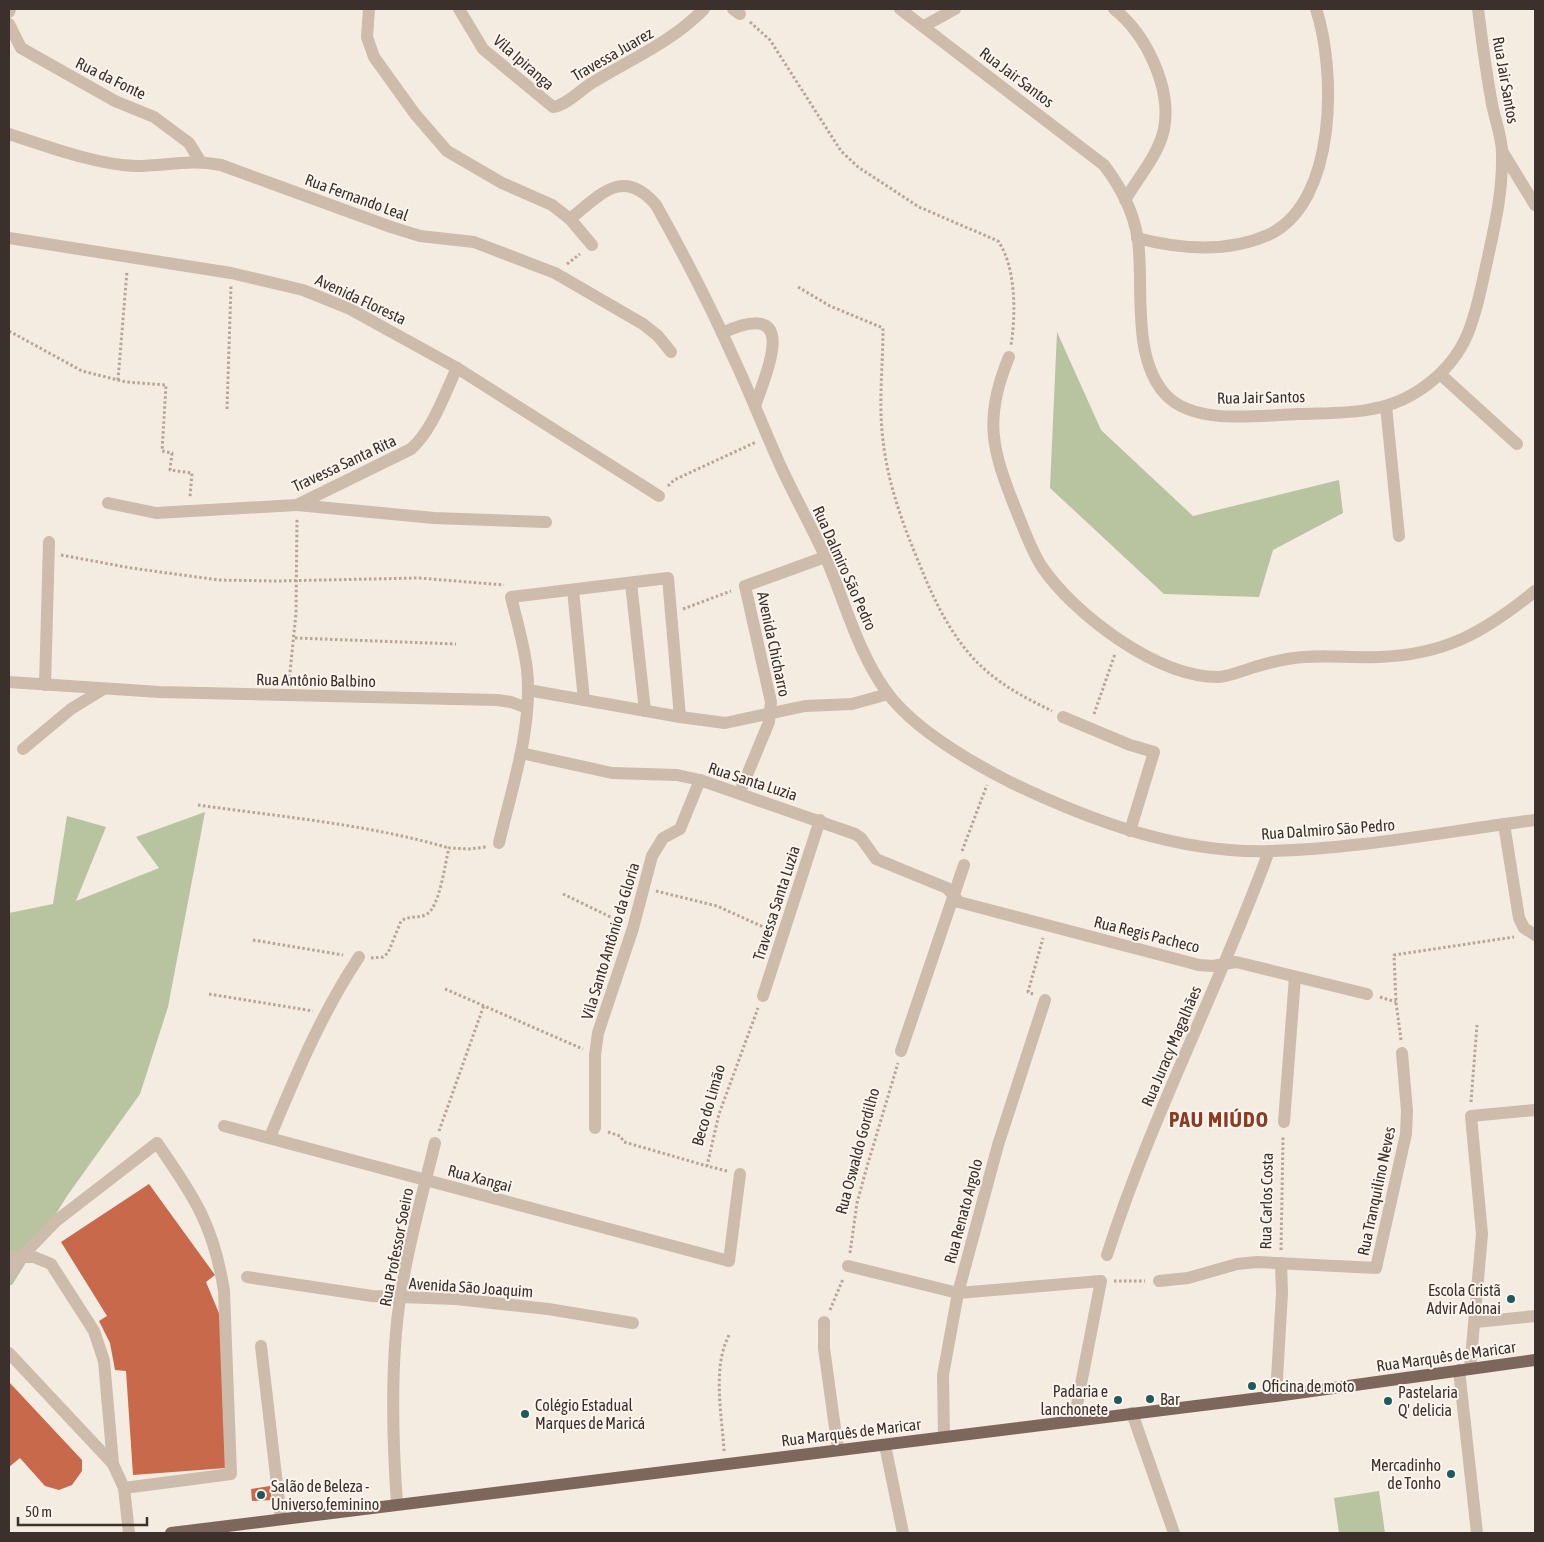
<svg xmlns="http://www.w3.org/2000/svg" width="1544" height="1542" viewBox="0 0 1544 1542" font-family="'Asap Condensed',sans-serif">
	<style>
		.green { fill: #b8c4a0 }
		.building { fill: #c8694b }
		.lines { fill: none; stroke-linecap: round; stroke-linejoin: round }
		.path { stroke: #b9a596; stroke-width: 3; stroke-dasharray: 2.5 2.5; stroke-linecap: butt }
		.minor { stroke: #cdbbac; stroke-width: 12 }
		.major { stroke: #7d675c; stroke-width: 12 }
		.poi-dot { fill: #1f5a5e; stroke: #fbf5ee; stroke-width: 2 }
		.labels { text-anchor: middle; dominant-baseline: central; stroke-width: 4; stroke-linejoin: round; paint-order: stroke }
		.street-label { font-size: 16px; fill: #3b302b; stroke: #fbf5ee }
		.poi-label { font-size: 16px; fill: #3b302b; stroke: #fbf5ee; text-anchor: start }
		.district-label { font-size: 21px; font-weight: bold; letter-spacing: 1px; fill: #8c3b22; stroke: #fbf5ee }
	</style>
	<rect width="100%" height="100%" fill="#f4ebe1"/>
	<g class="green">
		<path d="M1057,332L1101,430L1193,516L1339,480L1343,513L1273,550L1259,597L1164,594L1050,488Z"/>
		<path d="M205,812L168,1007L140,1094L67,1196L12,1285H9V913L53,904L67,816L106,827L76,901L159,868L136,837Z"/>
		<path d="M1379,1491L1385,1533H1339L1334,1498Z"/>
	</g>
	<g class="building">
		<path d="M149,1184L215,1275L206,1282L221,1318L226,1468L133,1475L126,1371L115,1370L110,1343L99,1321L107,1316L61,1242Z"/>
		<path d="M9,1382L82,1460V1471L72,1485L59,1490L45,1486L20,1458L9,1467Z"/>
		<path d="M270,1486L272,1500L252,1501L251,1489Z"/>
	</g>
	<g class="lines">
		<g class="path">
			<path d="M750,22L770,40L841,151L858,167L919,207L998,241C1016,266 1016,315 1011,345"/>
			<path d="M567,264L580,254"/>
			<path d="M798,287L830,306L883,328C883,362 879,398 882,431C886,478 901,520 919,563C933,598 948,630 973,658C995,682 1023,697 1052,711"/>
			<path d="M9,331L82,371L126,382L166,385L162,451L172,453L170,470L192,473L190,497"/>
			<path d="M118,380L127,271"/>
			<path d="M227,409L231,286"/>
			<path d="M668,486L674,480L756,442"/>
			<path d="M61,555L131,568L219,580L276,581L419,578L504,585"/>
			<path d="M683,609L731,591"/>
			<path d="M295,638L456,644"/>
			<path d="M289,682L296,613L297,519"/>
			<path d="M1094,714L1115,654"/>
			<path d="M198,805C282,817 367,824 449,848"/>
			<path d="M962,851L987,785"/>
			<path d="M656,891L717,906L770,930"/>
			<path d="M563,894L621,922"/>
			<path d="M253,940L343,955"/>
			<path d="M371,958L383,957L388,953L401,921C410,915 419,919 427,914C440,906 445,863 449,848L469,849L486,847"/>
			<path d="M445,989L583,1049"/>
			<path d="M209,994L313,1011"/>
			<path d="M1033,994L1028,992L1043,938"/>
			<path d="M1380,997L1396,1002"/>
			<path d="M1401,1040L1396,1002L1394,955L1514,937"/>
			<path d="M1471,1102L1477,1025"/>
			<path d="M439,1131L484,1005"/>
			<path d="M608,1132L620,1136L624,1142L707,1166"/>
			<path d="M727,1171L707,1166L719,1114L758,1008"/>
			<path d="M1281,1250L1283,1136"/>
			<path d="M850,1253L857,1203L866,1170L898,1063"/>
			<path d="M1114,1281H1145"/>
			<path d="M830,1310L843,1279"/>
			<path d="M724,1451C722,1415 712,1368 729,1335"/>
		</g>
		<g class="minor">
			<path d="M369,9L367,37L374,57L415,114L447,151L502,183L552,205L570,219C600,195 623,166 656,205C684,255 711,307 734,359C751,395 765,432 781,467C795,497 811,526 825,556C845,601 857,651 886,691C913,729 969,761 1010,782C1091,821 1180,854 1271,851C1360,849 1447,831 1535,820"/>
			<path d="M459,9L483,49L553,107C567,105 580,90 592,83C631,59 672,42 704,9"/>
			<path d="M733,9L740,14"/>
			<path d="M900,9L1104,165C1120,186 1134,213 1138,240C1144,286 1131,358 1166,395C1195,426 1260,415 1298,414C1323,413 1348,414 1372,409C1413,402 1452,372 1468,333C1477,311 1481,289 1486,266C1494,229 1503,193 1502,153C1502,137 1495,120 1492,104C1486,72 1482,41 1478,9"/>
			<path d="M1114,9C1146,34 1172,88 1164,129C1159,154 1138,178 1125,200"/>
			<path d="M9,12L10,9"/>
			<path d="M9,24L21,48L115,101L154,117L189,143L200,161"/>
			<path d="M924,26L955,9"/>
			<path d="M9,134C46,146 97,165 136,166C166,166 190,159 221,165L391,227L420,236L474,242L555,273L643,324L658,336L671,352"/>
			<path d="M1502,151L1535,205"/>
			<path d="M570,219L592,245"/>
			<path d="M9,238L231,273L303,290L350,309L457,368L659,496"/>
			<path d="M1137,238C1179,249 1227,253 1268,235C1338,203 1336,69 1316,9"/>
			<path d="M722,333C799,298 769,366 755,406"/>
			<path d="M1009,357C983,419 992,450 1016,510C1024,529 1031,550 1042,567C1075,615 1157,677 1218,677C1230,677 1243,670 1255,667C1271,662 1287,658 1304,657C1329,655 1354,658 1378,657C1445,655 1485,632 1535,591"/>
			<path d="M1440,374L1517,444"/>
			<path d="M1386,406L1399,536"/>
			<path d="M108,503L156,513L297,505L411,449C433,429 444,395 457,368"/>
			<path d="M297,505L434,518L546,522"/>
			<path d="M631,583L645,711"/>
			<path d="M573,590L584,700"/>
			<path d="M9,682L159,692L497,700L511,702L527,708"/>
			<path d="M45,685L49,542"/>
			<path d="M528,690L680,717L725,723L805,706L852,704L888,694"/>
			<path d="M1063,717L1130,745L1154,752L1130,831"/>
			<path d="M23,749L71,709L102,690"/>
			<path d="M521,753L612,773L677,775L700,780L855,834L861,838L876,859L947,888L959,902L1199,965L1213,966L1236,962L1367,994"/>
			<path d="M740,792L769,722L771,702L745,586L825,557"/>
			<path d="M1504,824L1519,918L1524,928L1535,935"/>
			<path d="M499,843C512,787 533,727 527,669C524,645 517,621 511,597L668,578L680,717"/>
			<path d="M763,996L820,820"/>
			<path d="M901,1051L964,865"/>
			<path d="M1284,1122L1295,977"/>
			<path d="M224,1126L729,1261L740,1174"/>
			<path d="M595,1128V1055L598,1033L633,928L652,856L663,838L680,829L700,780"/>
			<path d="M270,1137C296,1075 321,1014 359,957"/>
			<path d="M1107,1255C1151,1117 1219,988 1269,851"/>
			<path d="M9,1256L21,1257L56,1221L157,1143C194,1196 214,1226 224,1291L231,1474L124,1488"/>
			<path d="M848,1266L958,1293L1101,1281L1074,1420"/>
			<path d="M9,1275L21,1257H34L51,1264L94,1331L104,1361L113,1464L124,1488L129,1533"/>
			<path d="M247,1277L372,1296L456,1299L548,1309L633,1323"/>
			<path d="M1159,1281L1188,1278L1237,1264L1257,1262L1376,1268L1406,1134L1407,1111L1402,1053"/>
			<path d="M824,1322V1348L838,1450"/>
			<path d="M1476,1322L1535,1316"/>
			<path d="M261,1346L281,1519"/>
			<path d="M9,1353L113,1464"/>
			<path d="M1470,1369L1482,1234L1471,1116L1535,1110"/>
			<path d="M1459,1370L1477,1533"/>
			<path d="M1276,1396L1282,1293L1281,1263"/>
			<path d="M1132,1413L1174,1533"/>
			<path d="M944,1437L943,1375L958,1293L998,1145L1045,1000"/>
			<path d="M885,1445L903,1533"/>
			<path d="M397,1504C393,1447 391,1390 396,1333C401,1271 420,1204 435,1143"/>
		</g>
		<path class="major" d="M171,1533L1276,1396L1535,1360"/>
	</g>
	<g class="poi-dot">
		<circle cx="1511" cy="1299" r="5"/>
		<circle cx="1252" cy="1386" r="5"/>
		<circle cx="1150" cy="1399" r="5"/>
		<circle cx="1118" cy="1400" r="5"/>
		<circle cx="1388" cy="1401" r="5"/>
		<circle cx="525" cy="1414" r="5"/>
		<circle cx="1451" cy="1474" r="5"/>
		<circle cx="261" cy="1495" r="5"/>
	</g>
	<g class="labels">
		<g class="street-label">
			<text transform="translate(612 54) rotate(-30)">Travessa Juarez</text>
			<text transform="translate(524 62) rotate(41)">Vila Ipiranga</text>
			<text transform="translate(1017 77) rotate(37)">Rua Jair Santos</text>
			<text transform="translate(111 78) rotate(26)">Rua da Fonte</text>
			<text transform="translate(1506 80) rotate(80)">Rua Jair Santos</text>
			<text transform="translate(357 197) rotate(20)">Rua Fernando Leal</text>
			<text transform="translate(361 299) rotate(25)">Avenida Floresta</text>
			<text transform="translate(1261 397) rotate(-1)">Rua Jair Santos</text>
			<text transform="translate(344 463) rotate(-25)">Travessa Santa Rita</text>
			<text transform="translate(845 568) rotate(66)">Rua Dalmiro São Pedro</text>
			<text transform="translate(774 644) rotate(78)">Avenida Chicharro</text>
			<text transform="translate(316 680) rotate(1)">Rua Antônio Balbino</text>
			<text transform="translate(753 781) rotate(18)">Rua Santa Luzia</text>
			<text transform="translate(1328 829) rotate(-4)">Rua Dalmiro São Pedro</text>
			<text transform="translate(776 903) rotate(-72)">Travessa Santa Luzia</text>
			<text transform="translate(1147 934) rotate(14)">Rua Regis Pacheco</text>
			<text transform="translate(610 941) rotate(-73)">Vila Santo Antônio da Gloria</text>
			<text transform="translate(1171 1046) rotate(-67)">Rua Juracy Magalhães</text>
			<text transform="translate(708 1105) rotate(-74)">Beco do Limão</text>
			<text transform="translate(857 1151) rotate(-75)">Rua Oswaldo Gordilho</text>
			<text transform="translate(480 1178) rotate(15)">Rua Xangai</text>
			<text transform="translate(1376 1191) rotate(-78)">Rua Tranquilino Neves</text>
			<text transform="translate(1266 1201) rotate(-89)">Rua Carlos Costa</text>
			<text transform="translate(963 1211) rotate(-75)">Rua Renato Argolo</text>
			<text transform="translate(396 1247) rotate(-79)">Rua Professor Soeiro</text>
			<text transform="translate(471 1287) rotate(4)">Avenida São Joaquim</text>
			<text transform="translate(1446 1356) rotate(-8)">Rua Marquês de Maricar</text>
			<text transform="translate(851 1432) rotate(-7)">Rua Marquês de Maricar</text>
		</g>
		<g class="poi-label">
			<text x="1501" y="1290" text-anchor="end">Escola Cristã<tspan x="1501" dy="18">Advir Adonai</tspan></text>
			<text x="1262" y="1386">Oficina de moto</text>
			<text x="1108" y="1391" text-anchor="end">Padaria e<tspan x="1108" dy="18">lanchonete</tspan></text>
			<text x="1398" y="1392">Pastelaria<tspan x="1398" dy="18">Q' delicia</tspan></text>
			<text x="1160" y="1399">Bar</text>
			<text x="535" y="1405">Colégio Estadual<tspan x="535" dy="18">Marques de Maricá</tspan></text>
			<text x="1441" y="1465" text-anchor="end">Mercadinho<tspan x="1441" dy="18">de Tonho</tspan></text>
			<text x="271" y="1486">Salão de Beleza -<tspan x="271" dy="18">Universo feminino</tspan></text>
		</g>
		<g class="district-label">
			<text x="1219" y="1119">PAU MIÚDO</text>
		</g>
	</g>
	<rect width="1544" height="1542" fill="none" stroke="#3b302b" stroke-width="20"/>
	<path d="M18 1517v8h129v-8" fill="none" stroke="#3b302b" stroke-width="2.5"/>
	<text x="25" y="1517" font-size="15" fill="#3b302b" stroke="#fbf5ee" stroke-width="4" paint-order="stroke">50 m</text>
</svg>
